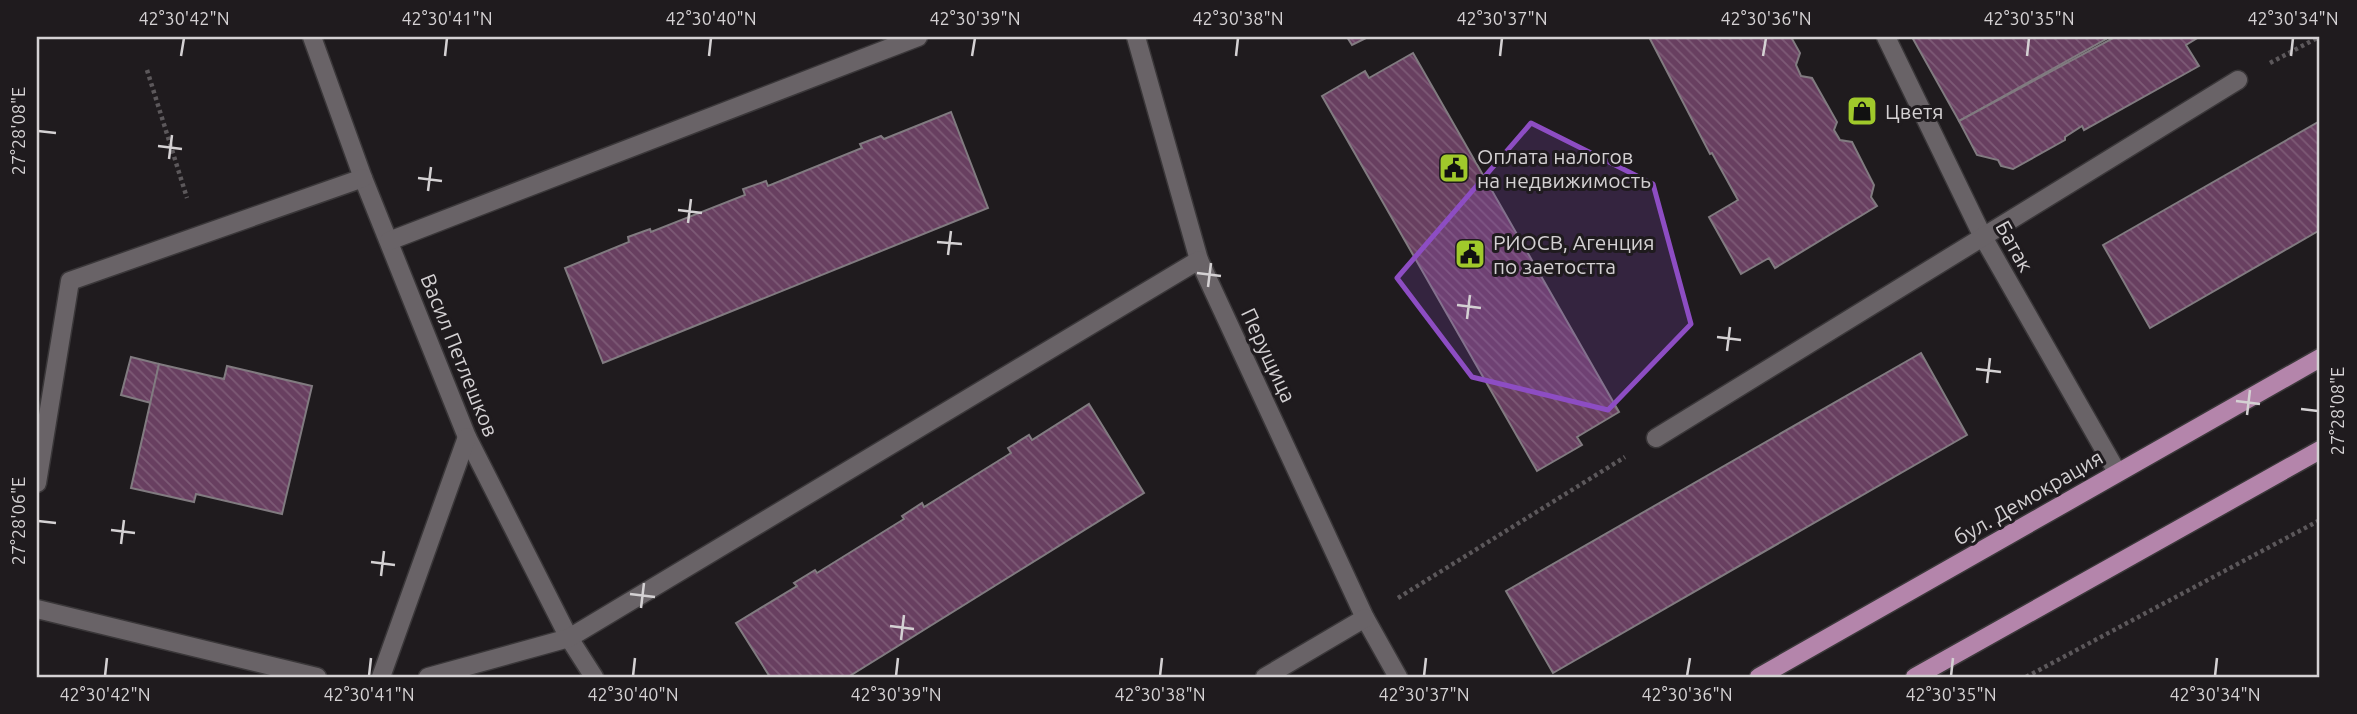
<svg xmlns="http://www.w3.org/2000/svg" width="2357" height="714" viewBox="0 0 2357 714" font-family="Ubuntu,sans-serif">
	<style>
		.building { fill: url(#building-back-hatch); stroke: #817b80; stroke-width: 2 }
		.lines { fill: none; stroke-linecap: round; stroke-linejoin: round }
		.minor-casing { stroke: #3a3739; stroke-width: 21 }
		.major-casing { stroke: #3a3739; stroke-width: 21 }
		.path { stroke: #5c585b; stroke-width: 4.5; stroke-dasharray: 3.5 3.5; stroke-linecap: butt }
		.minor { stroke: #696367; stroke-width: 18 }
		.major { stroke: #b485ab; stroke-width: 18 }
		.marked { fill: #8d4dc3; fill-opacity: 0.2; stroke: #8d4dc3; stroke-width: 5; stroke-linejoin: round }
		.ticks { fill: none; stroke: #d4d1d3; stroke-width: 2.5 }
		.labels { text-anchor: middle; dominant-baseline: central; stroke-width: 6; stroke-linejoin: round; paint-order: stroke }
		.poi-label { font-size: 21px; fill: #d4d1d3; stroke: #1f1b1e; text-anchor: start }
		.street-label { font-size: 21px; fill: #d4d1d3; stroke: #1f1b1e }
		.neatline { fill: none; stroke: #d4d1d3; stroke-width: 2.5 }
		.ticks-label { font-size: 18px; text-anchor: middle; fill: #d4d1d3 }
	</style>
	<defs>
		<pattern id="building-back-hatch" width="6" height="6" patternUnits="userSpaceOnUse" patternTransform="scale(1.75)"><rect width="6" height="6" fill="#683f60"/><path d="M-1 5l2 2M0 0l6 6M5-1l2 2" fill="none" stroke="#7d5a76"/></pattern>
	</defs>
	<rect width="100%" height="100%" fill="#1f1b1e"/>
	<g class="building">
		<path d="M1347,37H1368L1352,45Z"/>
		<path d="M1649,37H1791L1800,53L1796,65L1801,76L1812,78L1837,122L1834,130L1840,140L1852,142L1874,185L1871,197L1877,206L1775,268L1769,258L1741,274L1709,217L1738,200L1712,153L1710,154Z"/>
		<path d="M1912,37H2105L2106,39L1959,121Z"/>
		<path d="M2115,37H2199L2186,45L2199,66L2084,130L2082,126L2065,137V140L2013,169L2001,166L1998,160L1977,155L1959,121Z"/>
		<path d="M1413,53L1619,412L1577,437L1582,445L1537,471L1322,96L1365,71L1369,78Z"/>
		<path d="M951,112L988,208L603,363L565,268L629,242L628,237L650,229L651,232L745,195L743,189L766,181L768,186L862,148L860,144L881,136L884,139Z"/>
		<path d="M2320,121V230L2150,328L2103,245Z"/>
		<path d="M1921,353L1967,435L1553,673L1506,591Z"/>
		<path d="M131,357L159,364L151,403L121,395Z"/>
		<path d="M159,364L224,379L227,366L312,386L282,514L196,494L194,502L131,488Z"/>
		<path d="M1089,404L1144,493L848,677H770L736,623L797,586L794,583L815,570L817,573L904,519L902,516L922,503L924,507L1011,453L1008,448L1029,435L1032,440Z"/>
	</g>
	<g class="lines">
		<g class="minor-casing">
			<g id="minor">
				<path d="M312,37L363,178L467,437L569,638L594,677"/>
				<path d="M1136,37L1199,260L1365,618L1398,677"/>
				<path d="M1886,37L1983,237L2117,472"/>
				<path d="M389,241L918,37"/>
				<path d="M1656,438L2238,80"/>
				<path d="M37,483L70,281L363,178"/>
				<path d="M37,609L317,677"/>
				<path d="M381,677L467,437"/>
				<path d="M428,677L569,638L1199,260"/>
				<path d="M1265,677L1365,618"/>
			</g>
		</g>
		<g class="major-casing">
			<g id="major">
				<path d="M1759,677L2320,358"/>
				<path d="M1915,677L2320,450"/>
			</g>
		</g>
		<g class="path">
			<path d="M2270,63L2319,37"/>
			<path d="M147,70L187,198"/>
			<path d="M1398,598L1625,457"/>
			<path d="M2026,677L2320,520"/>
		</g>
		<use href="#minor" class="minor"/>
		<use href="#major" class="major"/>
	</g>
	<path class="marked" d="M1531,123L1653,184L1691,324L1608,410L1472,377L1397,278Z"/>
	<path class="ticks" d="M181,56L184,38M445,56L447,38M709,56L711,38M972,56L975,38M1236,56L1238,38M1500,56L1502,38M1763,56L1766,38M2027,56L2029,38M2291,56L2293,38M38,131L56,133M158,146L182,149M169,159L172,135M418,178L442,181M428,191L431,167M678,210L702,213M688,223L691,199M937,242L962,244M948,255L951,231M1197,273L1221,276M1208,287L1211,263M1457,305L1481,308M1467,319L1470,295M1717,337L1741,340M1727,351L1730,327M1976,369L2001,372M1987,383L1990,358M2236,401L2260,404M2301,409L2318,411M2247,415L2250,390M38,521L56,523M111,530L135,533M121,544L124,520M371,562L395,565M381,576L384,551M630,594L655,597M641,608L644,583M890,626L914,629M901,640L904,615M105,676L107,658M369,676L371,658M633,676L635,658M896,676L898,658M1160,676L1162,658M1424,676L1426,658M1687,676L1690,658M1951,676L1953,658M2215,676L2217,658"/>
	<defs>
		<g id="shop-square" transform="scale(1.575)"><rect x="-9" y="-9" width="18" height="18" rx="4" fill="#a0c92b" stroke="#1f1b1e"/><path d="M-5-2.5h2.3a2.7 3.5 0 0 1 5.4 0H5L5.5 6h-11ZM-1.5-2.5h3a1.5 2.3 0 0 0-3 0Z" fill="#111"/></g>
		<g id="civic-square" transform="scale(1.575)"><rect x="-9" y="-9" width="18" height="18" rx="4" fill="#a0c92b" stroke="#1f1b1e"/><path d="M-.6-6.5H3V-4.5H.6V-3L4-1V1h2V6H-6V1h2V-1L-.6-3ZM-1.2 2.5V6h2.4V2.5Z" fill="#111"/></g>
	</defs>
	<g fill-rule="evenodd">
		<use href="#shop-square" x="1862" y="111"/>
		<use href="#civic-square" x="1454" y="168"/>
		<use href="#civic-square" x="1470" y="254"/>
	</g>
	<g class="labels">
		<g class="poi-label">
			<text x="1885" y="111">Цветя</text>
			<text x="1477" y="156">Оплата налогов<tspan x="1477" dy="24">на недвижимость</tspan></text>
			<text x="1493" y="242">РИОСВ, Агенция<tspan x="1493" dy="24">по заетостта</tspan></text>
		</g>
		<g class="street-label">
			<text transform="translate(2015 246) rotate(61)">Батак</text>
			<text transform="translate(460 355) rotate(68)">Васил Петлешков</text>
			<text transform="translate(1269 355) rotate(65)">Перущица</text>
			<text transform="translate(2028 497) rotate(-30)">бул. Демокрация</text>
		</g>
	</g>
	<rect width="2357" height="714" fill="none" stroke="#1f1b1e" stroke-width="77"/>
	<rect x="38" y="38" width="2280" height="638" class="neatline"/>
	<g class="ticks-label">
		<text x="184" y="25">42°30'42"N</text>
		<text x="447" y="25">42°30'41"N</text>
		<text x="711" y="25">42°30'40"N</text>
		<text x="975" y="25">42°30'39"N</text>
		<text x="1238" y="25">42°30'38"N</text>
		<text x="1502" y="25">42°30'37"N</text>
		<text x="1766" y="25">42°30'36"N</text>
		<text x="2029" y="25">42°30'35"N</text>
		<text x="2293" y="25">42°30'34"N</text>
		<text transform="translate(19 131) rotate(-90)" y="6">27°28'08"E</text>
		<text transform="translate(2338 411) rotate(-90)" y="6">27°28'08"E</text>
		<text transform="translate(19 521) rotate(-90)" y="6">27°28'06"E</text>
		<text x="105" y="701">42°30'42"N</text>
		<text x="369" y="701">42°30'41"N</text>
		<text x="633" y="701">42°30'40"N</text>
		<text x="896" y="701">42°30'39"N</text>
		<text x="1160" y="701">42°30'38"N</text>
		<text x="1424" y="701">42°30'37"N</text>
		<text x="1687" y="701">42°30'36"N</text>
		<text x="1951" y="701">42°30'35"N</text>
		<text x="2215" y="701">42°30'34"N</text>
	</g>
</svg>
